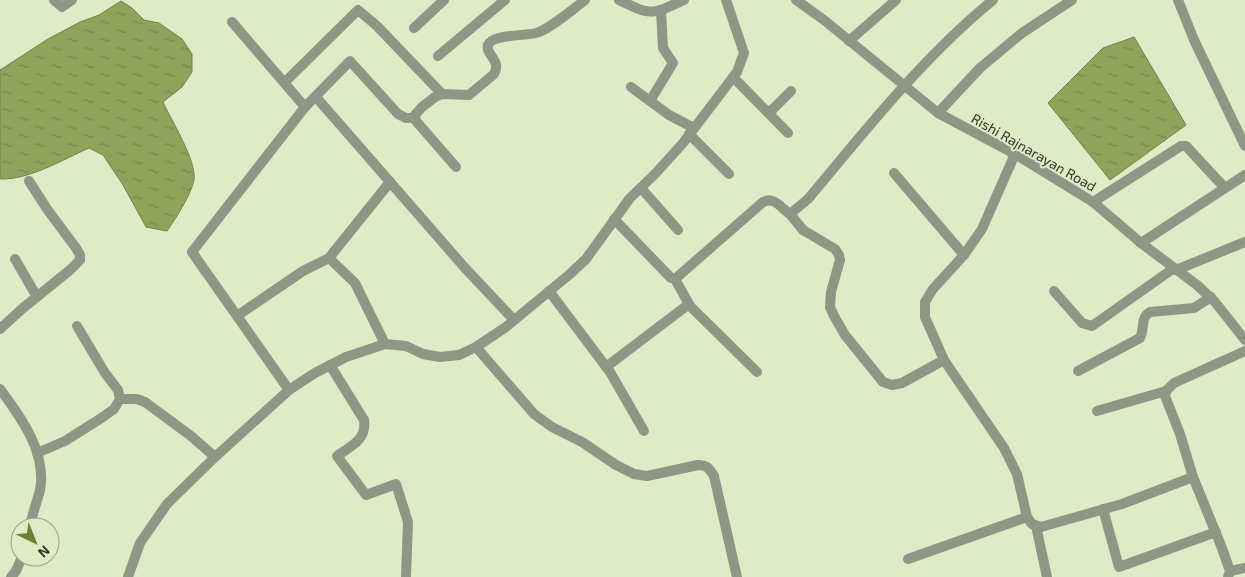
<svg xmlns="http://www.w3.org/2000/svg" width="1245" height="577" viewBox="0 0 1245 577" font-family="'Exo 2',sans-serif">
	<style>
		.water { fill: url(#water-ripples); stroke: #74824b }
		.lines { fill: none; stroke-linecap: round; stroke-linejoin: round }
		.minor { stroke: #909586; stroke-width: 10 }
		.labels { text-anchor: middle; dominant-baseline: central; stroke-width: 4; stroke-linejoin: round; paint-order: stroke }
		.street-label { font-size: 14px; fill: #323629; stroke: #dfeac7 }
	</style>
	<defs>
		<pattern id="water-ripples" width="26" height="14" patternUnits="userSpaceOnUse" patternTransform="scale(1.25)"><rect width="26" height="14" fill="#90a35a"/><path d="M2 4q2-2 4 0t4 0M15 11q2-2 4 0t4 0" fill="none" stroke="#76864a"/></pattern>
	</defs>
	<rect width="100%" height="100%" fill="#dfeac7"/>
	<g class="water">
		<path d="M121,1L132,8L144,20L159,23L182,39L192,54V72L182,87L163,102C171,120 197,161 194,180C191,195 176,218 167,231L146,227L123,185L103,155L89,148C62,160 29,180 0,179V70L48,39L80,22L99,15Z"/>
		<path d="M1134,37L1186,125L1110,180L1048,103L1103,48Z"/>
	</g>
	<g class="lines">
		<g class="minor">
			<path d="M54,0L62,7L72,0"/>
			<path d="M619,0C652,16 651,15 684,0"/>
			<path d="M796,0L824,20L938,113L1015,154L1093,202L1141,243L1197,285L1215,302L1245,340"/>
			<path d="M1178,0L1194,40L1245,146"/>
			<path d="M232,22L305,107"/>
			<path d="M414,28L444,0"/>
			<path d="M849,41L896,0"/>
			<path d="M438,56L505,0"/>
			<path d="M733,77L788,133"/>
			<path d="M285,82L358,10L377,26L442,94"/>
			<path d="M631,87L669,115L694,128"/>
			<path d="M316,97L465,268L514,320"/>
			<path d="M650,101L673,63L663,48L661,10"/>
			<path d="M769,113L791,91"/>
			<path d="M938,113L980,68L1022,33L1072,0"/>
			<path d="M689,134L729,174"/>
			<path d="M1015,154L982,229L964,255L933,289L925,302V317L944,360L1004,448L1017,474L1027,517L1032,524L1041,527L1122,504L1193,477"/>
			<path d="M456,167L416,121L415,115L422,107L435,97L442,94L469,95L494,74C502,60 485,55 488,45C492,34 526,36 536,33C549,30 573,9 585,0"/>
			<path d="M894,173L964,255"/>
			<path d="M641,188L678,230"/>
			<path d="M1093,202L1181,146H1186L1224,187"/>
			<path d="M790,214L803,230L835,249L839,255L840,260L831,292L830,307L834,316L845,335L883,382L892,385L902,383L944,360"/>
			<path d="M614,219L671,278L675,279L763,202C774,196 781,208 790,214L808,199C866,130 923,57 993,0"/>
			<path d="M1141,243L1245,175"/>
			<path d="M15,259L37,297"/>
			<path d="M1176,270L1245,242"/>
			<path d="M675,279L690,306L757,372"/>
			<path d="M549,291L610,372L644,431"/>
			<path d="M1054,291L1082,323L1092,326L1174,268"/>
			<path d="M237,316L303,271L329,258"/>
			<path d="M0,329L23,308L70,270L80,260V255L76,248L47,209L29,181"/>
			<path d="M385,344L355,283L329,258L390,182"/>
			<path d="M476,347L534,414L552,427L582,442L616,465L634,474L647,476L698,465C707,465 709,468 714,476L737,577"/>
			<path d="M330,365L364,420C367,440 351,446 337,456L366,495L396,484L408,522L406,577"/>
			<path d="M606,367L689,304"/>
			<path d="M1078,371L1140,338C1145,328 1140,318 1150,312L1194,308L1211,297"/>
			<path d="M0,389C21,417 47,453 40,490C37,502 32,514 30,527"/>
			<path d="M289,390L192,252L305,107L350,61L398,114L406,118H415"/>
			<path d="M120,399H137L145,402L191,436L215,457"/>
			<path d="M1097,411L1166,391"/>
			<path d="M37,453L65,441L103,417L114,409L120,399L118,390L105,373L77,326"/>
			<path d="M1103,509L1119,567L1216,532"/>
			<path d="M1036,526L1047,577"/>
			<path d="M908,559L1027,517"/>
			<path d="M1230,571L1245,568"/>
			<path d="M11,577L16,571L22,557"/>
			<path d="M128,577L140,543L167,504L215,457L289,390L315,373L346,357L385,344L406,346L423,354L440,357L459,355L476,347L506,327L570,274L586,259L630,198L655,174L683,143L737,72L744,53L726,0"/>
			<path d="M1228,577L1230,571L1222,548L1193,477L1180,434L1165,396L1166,391L1174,383L1245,351"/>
		</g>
	</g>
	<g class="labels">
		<g class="street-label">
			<text transform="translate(1034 152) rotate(30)">Rishi Rajnarayan Road</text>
		</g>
	</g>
	<g transform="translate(35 542) rotate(137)"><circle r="24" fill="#dfeac7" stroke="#9aa288"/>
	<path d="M0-4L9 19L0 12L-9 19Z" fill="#6d802f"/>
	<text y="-8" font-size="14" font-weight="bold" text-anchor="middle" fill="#323629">N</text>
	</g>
</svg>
